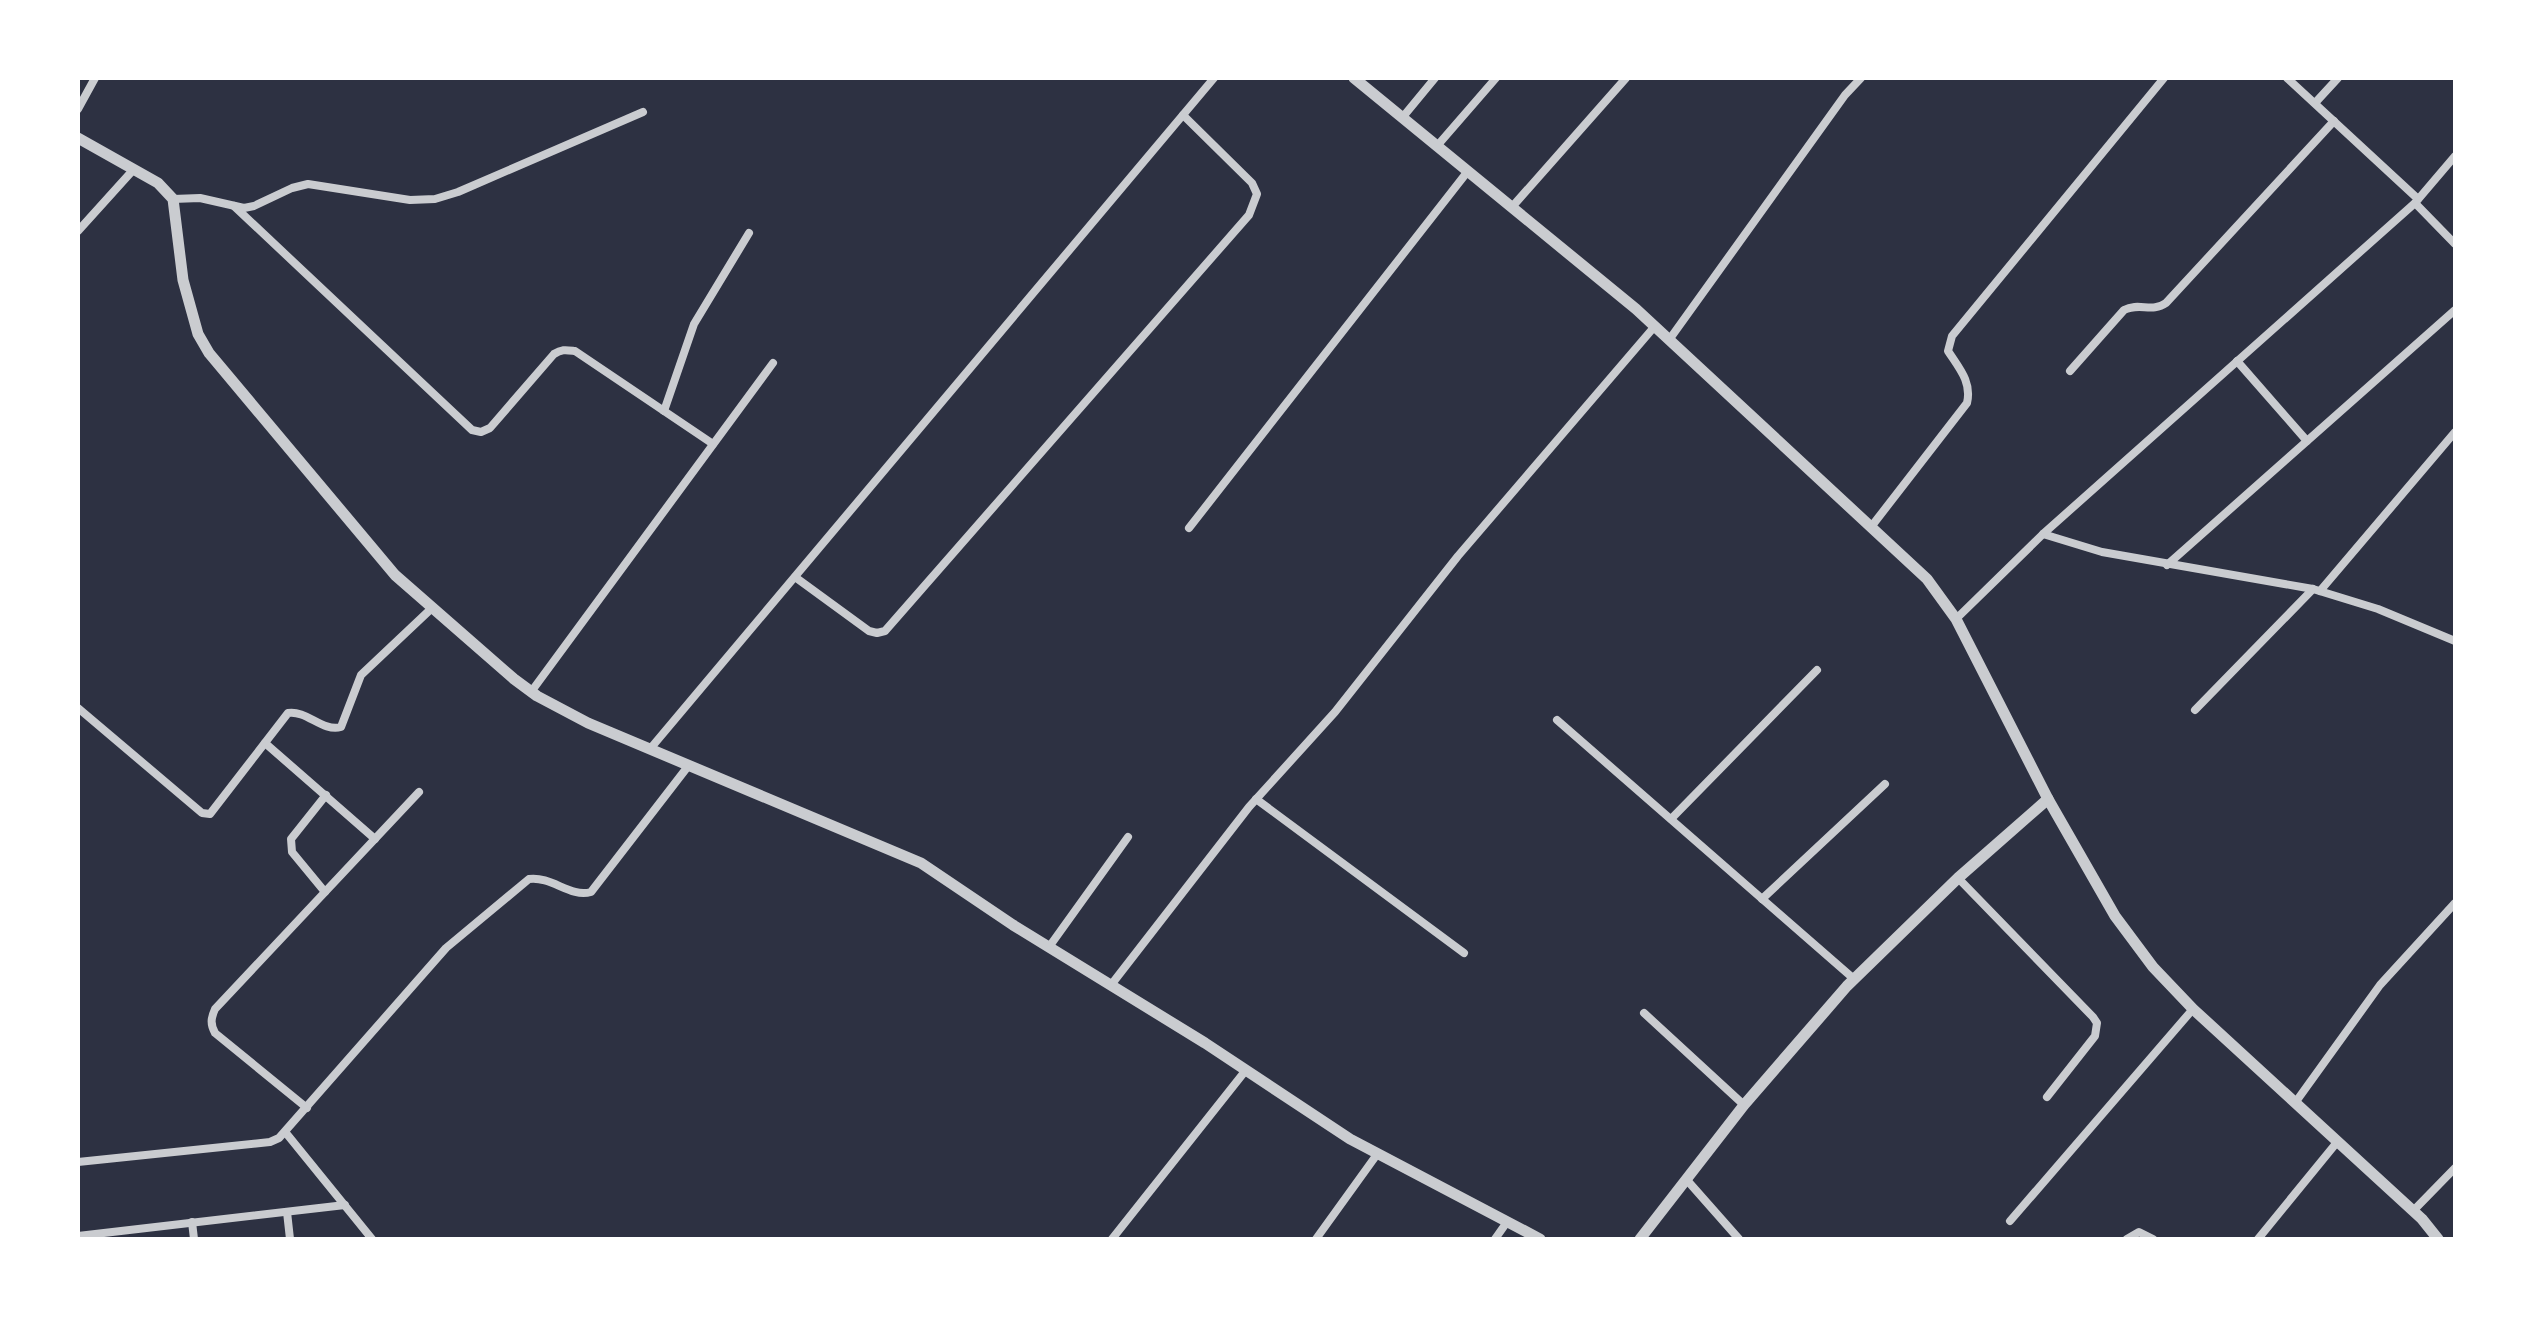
<svg xmlns="http://www.w3.org/2000/svg" width="2533" height="1317" viewBox="0 0 2533 1317" font-family="Cabin,sans-serif">
	<style>
		.lines { fill: none; stroke-linecap: round; stroke-linejoin: round }
		.minor { stroke: #caccd0; stroke-width: 8 }
		.tertiary { stroke: #caccd0; stroke-width: 11 }
	</style>
	<rect width="100%" height="100%" fill="#2d3142"/>
	<g class="lines">
		<g class="minor">
			<path d="M2287,78L2418,199"/>
			<path d="M2315,103L2338,78"/>
			<path d="M78,109L95,78"/>
			<path d="M1402,118L1435,78"/>
			<path d="M1437,146L1496,78"/>
			<path d="M173,199L200,198L244,208L254,206L292,188L308,184L410,200L435,199L458,192L643,112"/>
			<path d="M2415,203L2455,244"/>
			<path d="M234,206L472,430L481,432L490,428L554,354C562,349 566,350 575,351L713,444"/>
			<path d="M1512,207L1626,78"/>
			<path d="M78,231L134,169"/>
			<path d="M1669,340L1845,95L1861,78"/>
			<path d="M2237,361L2307,441"/>
			<path d="M2070,371L2124,310C2139,302 2152,313 2166,303L2334,121"/>
			<path d="M664,411L694,324L749,233"/>
			<path d="M1871,527L1967,403C1972,382 1959,368 1948,351L1952,336L2164,78"/>
			<path d="M1189,528L1468,171"/>
			<path d="M2043,534L2102,552L2313,589L2378,609L2455,641"/>
			<path d="M2167,565L2455,310"/>
			<path d="M795,577L869,631L877,633L885,631L1249,215L1257,194L1252,183L1183,115"/>
			<path d="M2320,591L2455,432"/>
			<path d="M1956,619L2043,534L2415,203L2455,156"/>
			<path d="M531,692L773,363"/>
			<path d="M78,708L202,813L210,814L288,713C307,710 322,732 341,727L361,675L432,608"/>
			<path d="M2195,710L2313,589"/>
			<path d="M1557,720L1854,979"/>
			<path d="M265,743L375,839"/>
			<path d="M650,749L1214,78"/>
			<path d="M1256,799L1464,953"/>
			<path d="M1671,819L1817,670"/>
			<path d="M1958,878L2093,1017L2097,1023L2095,1036L2047,1097"/>
			<path d="M325,892L292,852L291,839L326,795"/>
			<path d="M1762,899L1885,784"/>
			<path d="M1049,947L1128,837"/>
			<path d="M1111,985L1249,807L1335,712L1458,556L1655,326"/>
			<path d="M1644,1013L1744,1105"/>
			<path d="M2295,1103L2380,985L2455,903"/>
			<path d="M307,1108L215,1033C210,1024 211,1018 215,1009L419,792"/>
			<path d="M286,1133L372,1239"/>
			<path d="M78,1162L270,1142L279,1138L446,948L529,879C552,876 570,898 591,892L689,765"/>
			<path d="M1686,1179L1739,1239"/>
			<path d="M2413,1211L2455,1168"/>
			<path d="M287,1212L290,1239"/>
			<path d="M2010,1221L2193,1009"/>
			<path d="M192,1222L194,1239"/>
			<path d="M78,1236L345,1205"/>
			<path d="M1112,1239L1246,1070"/>
			<path d="M1316,1239L1378,1153"/>
			<path d="M1495,1239L1507,1222"/>
			<path d="M2127,1239L2139,1232L2153,1239"/>
			<path d="M2258,1239L2338,1141"/>
		</g>
		<g class="tertiary">
			<path d="M1354,78L1636,309L1927,579L1956,619L2048,799L2115,916L2153,967L2193,1009L2422,1219L2438,1239"/>
			<path d="M78,138L158,183L173,199L183,280L198,334L209,353L395,575L514,679L537,696L588,723L921,863L1013,925L1205,1043L1350,1139L1540,1239"/>
			<path d="M1640,1239L1744,1105L1847,986L1958,878L2048,799"/>
		</g>
	</g>
	<rect width="2533" height="1317" fill="none" stroke="#ffffff" stroke-width="160"/>
</svg>
